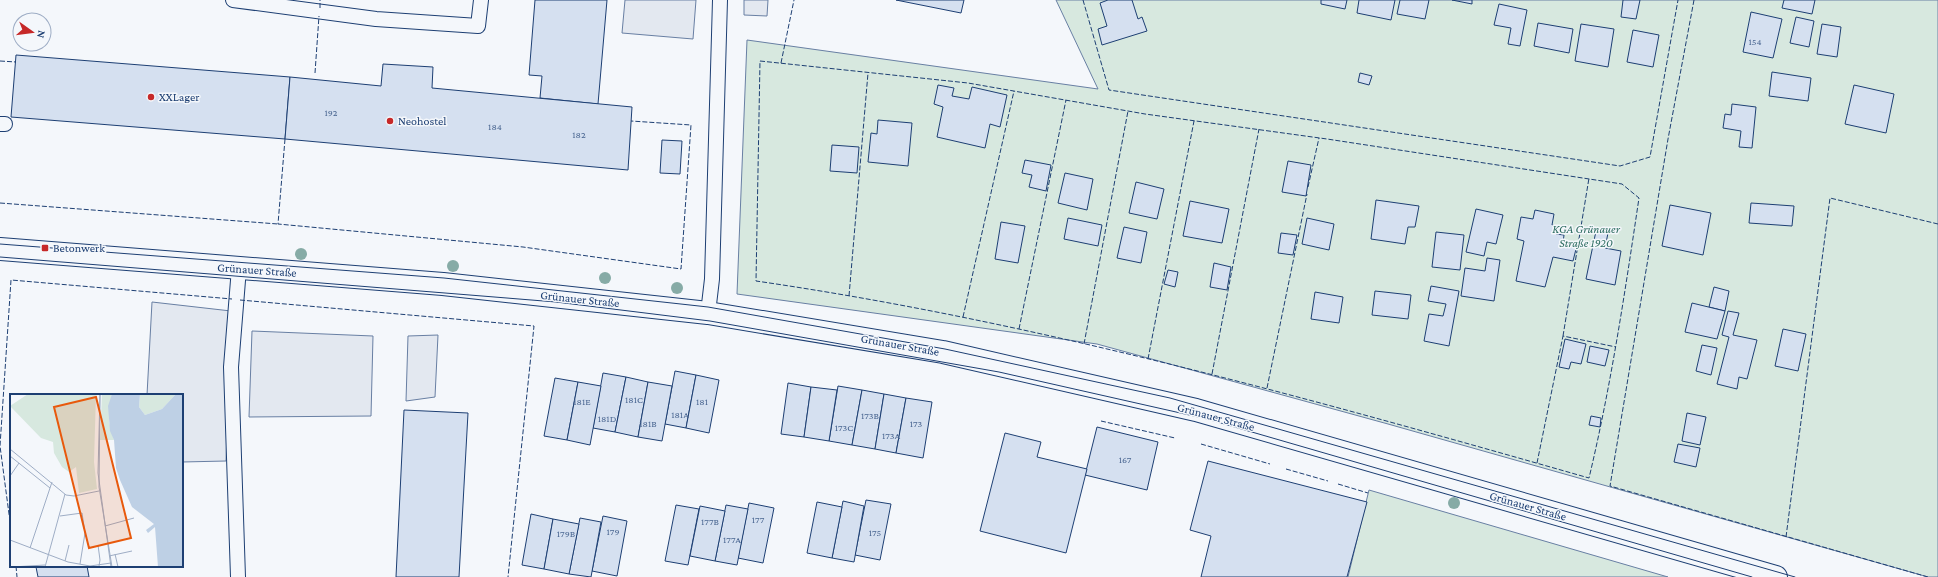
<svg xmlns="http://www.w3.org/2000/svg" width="1938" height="577" viewBox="0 0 1938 577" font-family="'Crimson Pro',serif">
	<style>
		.green { fill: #d7e8df; stroke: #687fa3 }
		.parking { fill: #e3e8f0; stroke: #687fa3 }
		.building { fill: #d5e0f0; stroke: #1d3f73 }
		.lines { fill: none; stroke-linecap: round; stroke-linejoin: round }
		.lane-casing { stroke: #1d3f73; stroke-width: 16 }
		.secondary-casing { stroke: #1d3f73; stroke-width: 24 }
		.lane { stroke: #f4f7fb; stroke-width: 14 }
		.secondary { stroke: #f4f7fb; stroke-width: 22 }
		.tram { stroke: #1d3f73; stroke-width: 1 }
		.fence { stroke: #1d3f73; stroke-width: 1; stroke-dasharray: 5 2; stroke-linecap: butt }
		.tree { fill: #86aba6 }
		.poi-dot { fill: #c62828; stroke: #f4f7fb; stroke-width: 1.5 }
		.labels { text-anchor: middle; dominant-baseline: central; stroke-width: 3; stroke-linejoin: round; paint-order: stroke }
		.number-label { font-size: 10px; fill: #4b6792 }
		.poi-label { font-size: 12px; fill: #1d3f73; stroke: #f4f7fb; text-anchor: start }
		.park-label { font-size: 12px; font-style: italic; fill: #2c6c60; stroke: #f4f7fb }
		.street-label { font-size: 12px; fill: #1d3f73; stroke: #f4f7fb }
		.inset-road { fill: none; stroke: #9eadc5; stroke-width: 1 }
		.view { fill: #e8590c; fill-opacity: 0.15; stroke: #e8590c; stroke-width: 2 }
		.inset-edge { fill: none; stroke: #1d3f73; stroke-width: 2 }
	</style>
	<rect width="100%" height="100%" fill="#f4f7fb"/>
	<g class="green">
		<path d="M1056,0H1938V577H1928L1388,424L1097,344L737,294L747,40L1098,89Z"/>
		<path d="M1369,490L1668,577H1348Z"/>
	</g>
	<g class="parking">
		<path d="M625,0H696L693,39L622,33Z"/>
		<path d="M744,0H768L767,16L744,15Z"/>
		<path d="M152,302L231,311L226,461L182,462V395H147Z"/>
		<path d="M252,331L373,336L371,416L249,417Z"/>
		<path d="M438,335L435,397L406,401L408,336Z"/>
	</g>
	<g class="building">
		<path d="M535,0H607L598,104L540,98L542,76L529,75Z"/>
		<path d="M896,0H964L961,13Z"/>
		<path d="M1108,0H1132L1138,19L1142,17L1147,31L1102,45L1098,29L1107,26L1100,3Z"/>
		<path d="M1321,0H1347L1345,9L1321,4Z"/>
		<path d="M1359,0H1395L1391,20L1357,13Z"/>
		<path d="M1400,0H1429L1425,19L1397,14Z"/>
		<path d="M1452,0H1472V4Z"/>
		<path d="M1623,0H1640L1636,19L1621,17Z"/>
		<path d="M1784,0H1815L1812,14L1782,8Z"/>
		<path d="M1499,4L1527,10L1520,46L1508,44L1511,28L1494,25Z"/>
		<path d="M1751,12L1782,19L1773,58L1743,52Z"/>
		<path d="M1796,17L1814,21L1809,47L1790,43Z"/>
		<path d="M1538,23L1573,29L1569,53L1534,46Z"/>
		<path d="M1581,24L1614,29L1608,67L1575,61Z"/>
		<path d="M1822,24L1841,27L1837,57L1817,54Z"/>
		<path d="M1633,30L1659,35L1653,67L1627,62Z"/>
		<path d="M16,55L290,77L285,139L11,117Z"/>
		<path d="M383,64L433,67L432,88L632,107L628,170L285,139L290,77L381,86Z"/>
		<path d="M1772,72L1811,78L1808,101L1769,96Z"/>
		<path d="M1360,73L1372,76L1369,85L1358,82Z"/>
		<path d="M938,85L954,88L952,96L969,99L972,87L1007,95L1000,127L990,124L985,148L937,137L943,107L934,104Z"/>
		<path d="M1854,85L1894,94L1886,133L1845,124Z"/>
		<path d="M1732,104L1756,107L1752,148L1739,147L1741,131L1723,128L1725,114L1731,115Z"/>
		<path d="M878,120L912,123L908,166L868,162L871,133L877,134Z"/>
		<path d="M662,140L682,141L680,174L660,173Z"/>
		<path d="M832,145L859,147L857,173L830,171Z"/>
		<path d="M1025,160L1051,165L1046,191L1029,187L1032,175L1022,173Z"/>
		<path d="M1288,161L1311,165L1306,196L1282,192Z"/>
		<path d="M1065,173L1093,179L1087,210L1058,203Z"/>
		<path d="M1136,182L1164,189L1157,219L1129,213Z"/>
		<path d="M1376,200L1419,206L1415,227H1408L1405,244L1371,239Z"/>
		<path d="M1190,201L1229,209L1222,243L1183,236Z"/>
		<path d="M1751,203L1794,206L1792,226L1749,223Z"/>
		<path d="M1670,205L1711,213L1703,255L1662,246Z"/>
		<path d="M1476,209L1503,215L1496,244L1487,242L1484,256L1466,252Z"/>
		<path d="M1535,210L1554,214L1552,225L1557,226L1556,234L1564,235L1563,243L1577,245L1573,261L1553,257L1545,287L1516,281L1524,241L1517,239L1521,217L1533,219Z"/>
		<path d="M1068,218L1102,225L1098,246L1064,239Z"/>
		<path d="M1307,218L1334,224L1329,250L1302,244Z"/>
		<path d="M1001,222L1025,226L1018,263L995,259Z"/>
		<path d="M1124,227L1147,232L1141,263L1117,258Z"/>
		<path d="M1596,231L1608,233L1605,248L1621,251L1615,285L1586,279Z"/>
		<path d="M1436,232L1464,235L1460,270L1432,267Z"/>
		<path d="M1281,233L1297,235L1293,255L1278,253Z"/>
		<path d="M1487,258L1500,260L1494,301L1461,296L1465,268L1485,271Z"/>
		<path d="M1214,263L1231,267L1227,290L1210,287Z"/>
		<path d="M1168,270L1178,272L1175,287L1164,284Z"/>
		<path d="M1431,286L1459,291L1449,346L1424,341L1429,314L1443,316L1446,304L1428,301Z"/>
		<path d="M1714,287L1729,291L1725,311L1709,307Z"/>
		<path d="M1375,291L1411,295L1408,319L1372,315Z"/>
		<path d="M1315,292L1343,297L1339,323L1311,319Z"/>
		<path d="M1692,303L1725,311L1717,339L1685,332Z"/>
		<path d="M1728,311L1739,313L1733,335L1757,340L1747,379L1739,377L1737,389L1717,384L1729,337L1722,335Z"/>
		<path d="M1783,329L1806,334L1798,371L1775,366Z"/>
		<path d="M1565,339L1586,344L1581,364L1571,362L1569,369L1559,367Z"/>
		<path d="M1702,345L1717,348L1711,375L1696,371Z"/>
		<path d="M1590,346L1609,350L1605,366L1587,362Z"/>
		<path d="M675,371L696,375L686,428L665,424Z"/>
		<path d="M603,373L626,377L615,432L593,428Z"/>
		<path d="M696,375L719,380L709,433L686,428Z"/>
		<path d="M626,377L648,382L638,437L615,432Z"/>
		<path d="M555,378L578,382L567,440L544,436Z"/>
		<path d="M578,382L601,386L590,445L567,440Z"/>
		<path d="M648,382L672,386L662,441L638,437Z"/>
		<path d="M788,383L811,387L804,437L781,434Z"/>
		<path d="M838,386L862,390L852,445L829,441Z"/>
		<path d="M811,387L837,390L829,441L804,437Z"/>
		<path d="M862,390L884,394L875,449L852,445Z"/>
		<path d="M884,394L906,398L896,453L875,449Z"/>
		<path d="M906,398L932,402L923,458L896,453Z"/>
		<path d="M404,410L468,413L459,577H396Z"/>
		<path d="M1687,413L1706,417L1700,445L1682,441Z"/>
		<path d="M1591,416L1601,418L1600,427L1589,425Z"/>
		<path d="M1097,427L1158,442L1147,490L1085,475Z"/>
		<path d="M1005,433L1041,442L1037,457L1087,469L1066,553L980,531Z"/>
		<path d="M1678,444L1700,448L1696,467L1674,462Z"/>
		<path d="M1208,461L1367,502L1347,577H1201L1211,536L1190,530Z"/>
		<path d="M866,500L891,504L880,560L855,555Z"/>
		<path d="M843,501L864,506L854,562L832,558Z"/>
		<path d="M817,502L842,507L832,558L807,553Z"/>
		<path d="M749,503L774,508L763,563L738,558Z"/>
		<path d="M676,505L699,509L688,565L665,561Z"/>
		<path d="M726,505L748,509L737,565L715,561Z"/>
		<path d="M700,506L725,511L715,561L690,556Z"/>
		<path d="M531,514L553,519L544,569L522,565Z"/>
		<path d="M603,516L627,521L617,576L592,571Z"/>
		<path d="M580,518L601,522L591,577L569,574Z"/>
		<path d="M553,519L579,524L569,574L544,569Z"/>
		<path d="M40,566H87L89,577H38L36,567Z"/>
	</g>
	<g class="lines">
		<g class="lane-casing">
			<g id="lane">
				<path d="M233,0L376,19L478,26L481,0"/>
				<path d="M0,124H5"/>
				<path d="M708,313L712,279L720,0"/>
				<path d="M238,577L231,367L239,268"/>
			</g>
		</g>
		<g class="secondary-casing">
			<path id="secondary" d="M0,249L443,284L708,313L943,352L1196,410L1776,577"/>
		</g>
		<use href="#lane" class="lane"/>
		<use href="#secondary" class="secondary"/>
		<g class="tram">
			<path d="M0,244L444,278L708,307L945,349L1170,398L1795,577"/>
			<path d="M0,257L556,302L710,321L999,372L1207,419L1752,577"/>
		</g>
		<g class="fence">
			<path d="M1083,0L1109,90L1620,166L1650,157L1678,0"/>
			<path d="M1694,0L1668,139L1610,486L1928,577"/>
			<path d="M320,8V0"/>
			<path d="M0,61L16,62"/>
			<path d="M760,61L968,83L1145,114L1327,139L1622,184L1639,198C1625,292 1611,386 1589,478C1315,400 1039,322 756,281Z"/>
			<path d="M781,63L794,0"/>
			<path d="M315,73L319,16"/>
			<path d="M285,139L278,224L523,247L681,269L691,125L631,121"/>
			<path d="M1308,187L1319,138"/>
			<path d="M0,203L278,224"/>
			<path d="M849,296L868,73"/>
			<path d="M240,300L534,326L508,577"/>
			<path d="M963,317L1014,91"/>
			<path d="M1019,329L1066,100"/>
			<path d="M1563,336L1589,178"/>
			<path d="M1084,344L1128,111"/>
			<path d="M1148,359L1194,121"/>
			<path d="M1212,374L1259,129"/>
			<path d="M1267,388L1307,194"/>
			<path d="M1101,421L1175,438"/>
			<path d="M1201,444L1270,464"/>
			<path d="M1537,463L1563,336L1616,347"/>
			<path d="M1286,469L1328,481"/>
			<path d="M1338,484L1368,493"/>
			<path d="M11,529L0,446L11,280L232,299"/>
			<path d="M1786,537L1830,198L1938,224"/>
			<path d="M16,566L17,577"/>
		</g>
	</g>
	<g class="tree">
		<circle cx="301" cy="254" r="6"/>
		<circle cx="453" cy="266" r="6"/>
		<circle cx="605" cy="278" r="6"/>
		<circle cx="677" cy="288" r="6"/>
		<circle cx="1454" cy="503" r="6"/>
	</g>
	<g class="poi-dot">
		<circle cx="151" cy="97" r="4"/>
		<circle cx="390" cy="121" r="4"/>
		<rect x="41" y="244" width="8" height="8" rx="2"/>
	</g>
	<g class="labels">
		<g class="number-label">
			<text x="1755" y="41">154</text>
			<text x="331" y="112">192</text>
			<text x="495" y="126">184</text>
			<text x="579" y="134">182</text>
			<text x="634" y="399">181C</text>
			<text x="582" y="401">181E</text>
			<text x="702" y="401">181</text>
			<text x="680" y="414">181A</text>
			<text x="870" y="415">173B</text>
			<text x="607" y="418">181D</text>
			<text x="648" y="423">181B</text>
			<text x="916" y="423">173</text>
			<text x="844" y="427">173C</text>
			<text x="891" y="435">173A</text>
			<text x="1125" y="459">167</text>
			<text x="758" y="519">177</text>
			<text x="710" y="521">177B</text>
			<text x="613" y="531">179</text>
			<text x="875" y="532">175</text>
			<text x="566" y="533">179B</text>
			<text x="732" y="539">177A</text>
		</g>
		<g class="poi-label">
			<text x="159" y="97">XXLager</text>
			<text x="398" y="121">Neohostel</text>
			<text x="53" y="248">Betonwerk</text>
		</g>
		<g class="park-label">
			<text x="1586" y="229">KGA Grünauer<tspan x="1586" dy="14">Straße 1920</tspan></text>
		</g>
		<g class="street-label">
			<text transform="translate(257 270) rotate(4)">Grünauer Straße</text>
			<text transform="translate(580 299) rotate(6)">Grünauer Straße</text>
			<text transform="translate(900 345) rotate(10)">Grünauer Straße</text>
			<text transform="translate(1216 417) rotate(15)">Grünauer Straße</text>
			<text transform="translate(1528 506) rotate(16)">Grünauer Straße</text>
		</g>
	</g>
	<g transform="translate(10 394)">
		<rect width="173" height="173" fill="#f4f7fb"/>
		<path d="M18,0H86L84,68L87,95L69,99L66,73L59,78L52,73L44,59L43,48L31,44L0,12ZM92,0H102L99,28L104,46H90ZM130,0H166L152,15L135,21L129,13Z" fill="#d7e8df"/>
		<path d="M102,0H130L129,13L135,21L152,15L166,0H173V173H148L145,133L138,139L136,136L144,130L122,113L110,86L106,74L104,46L100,37L98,12Z" fill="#bed0e5"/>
		<path class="inset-road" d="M90,0L88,79L101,173M90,0L89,93L102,173M0,55L56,101L64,102L89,97M0,62L40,94M0,82L9,69M50,122L72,119L75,139L70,170M95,132L124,124M0,146L58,168L80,172L101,169M88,151L90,166L89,172M20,154L42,88M105,160L108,173M99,162L122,157M55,167L59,151M2,173L35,171M35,173L55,100"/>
		<path class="view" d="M86,3L121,144L79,154L44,13Z"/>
		<rect width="173" height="173" class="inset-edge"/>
	</g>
	<g transform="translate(32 32) rotate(104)"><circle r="19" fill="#f4f7fb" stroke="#9eadc5"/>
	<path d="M0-3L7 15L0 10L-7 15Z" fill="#c62828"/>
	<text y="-6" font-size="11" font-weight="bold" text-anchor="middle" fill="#1d3f73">N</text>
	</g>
</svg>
